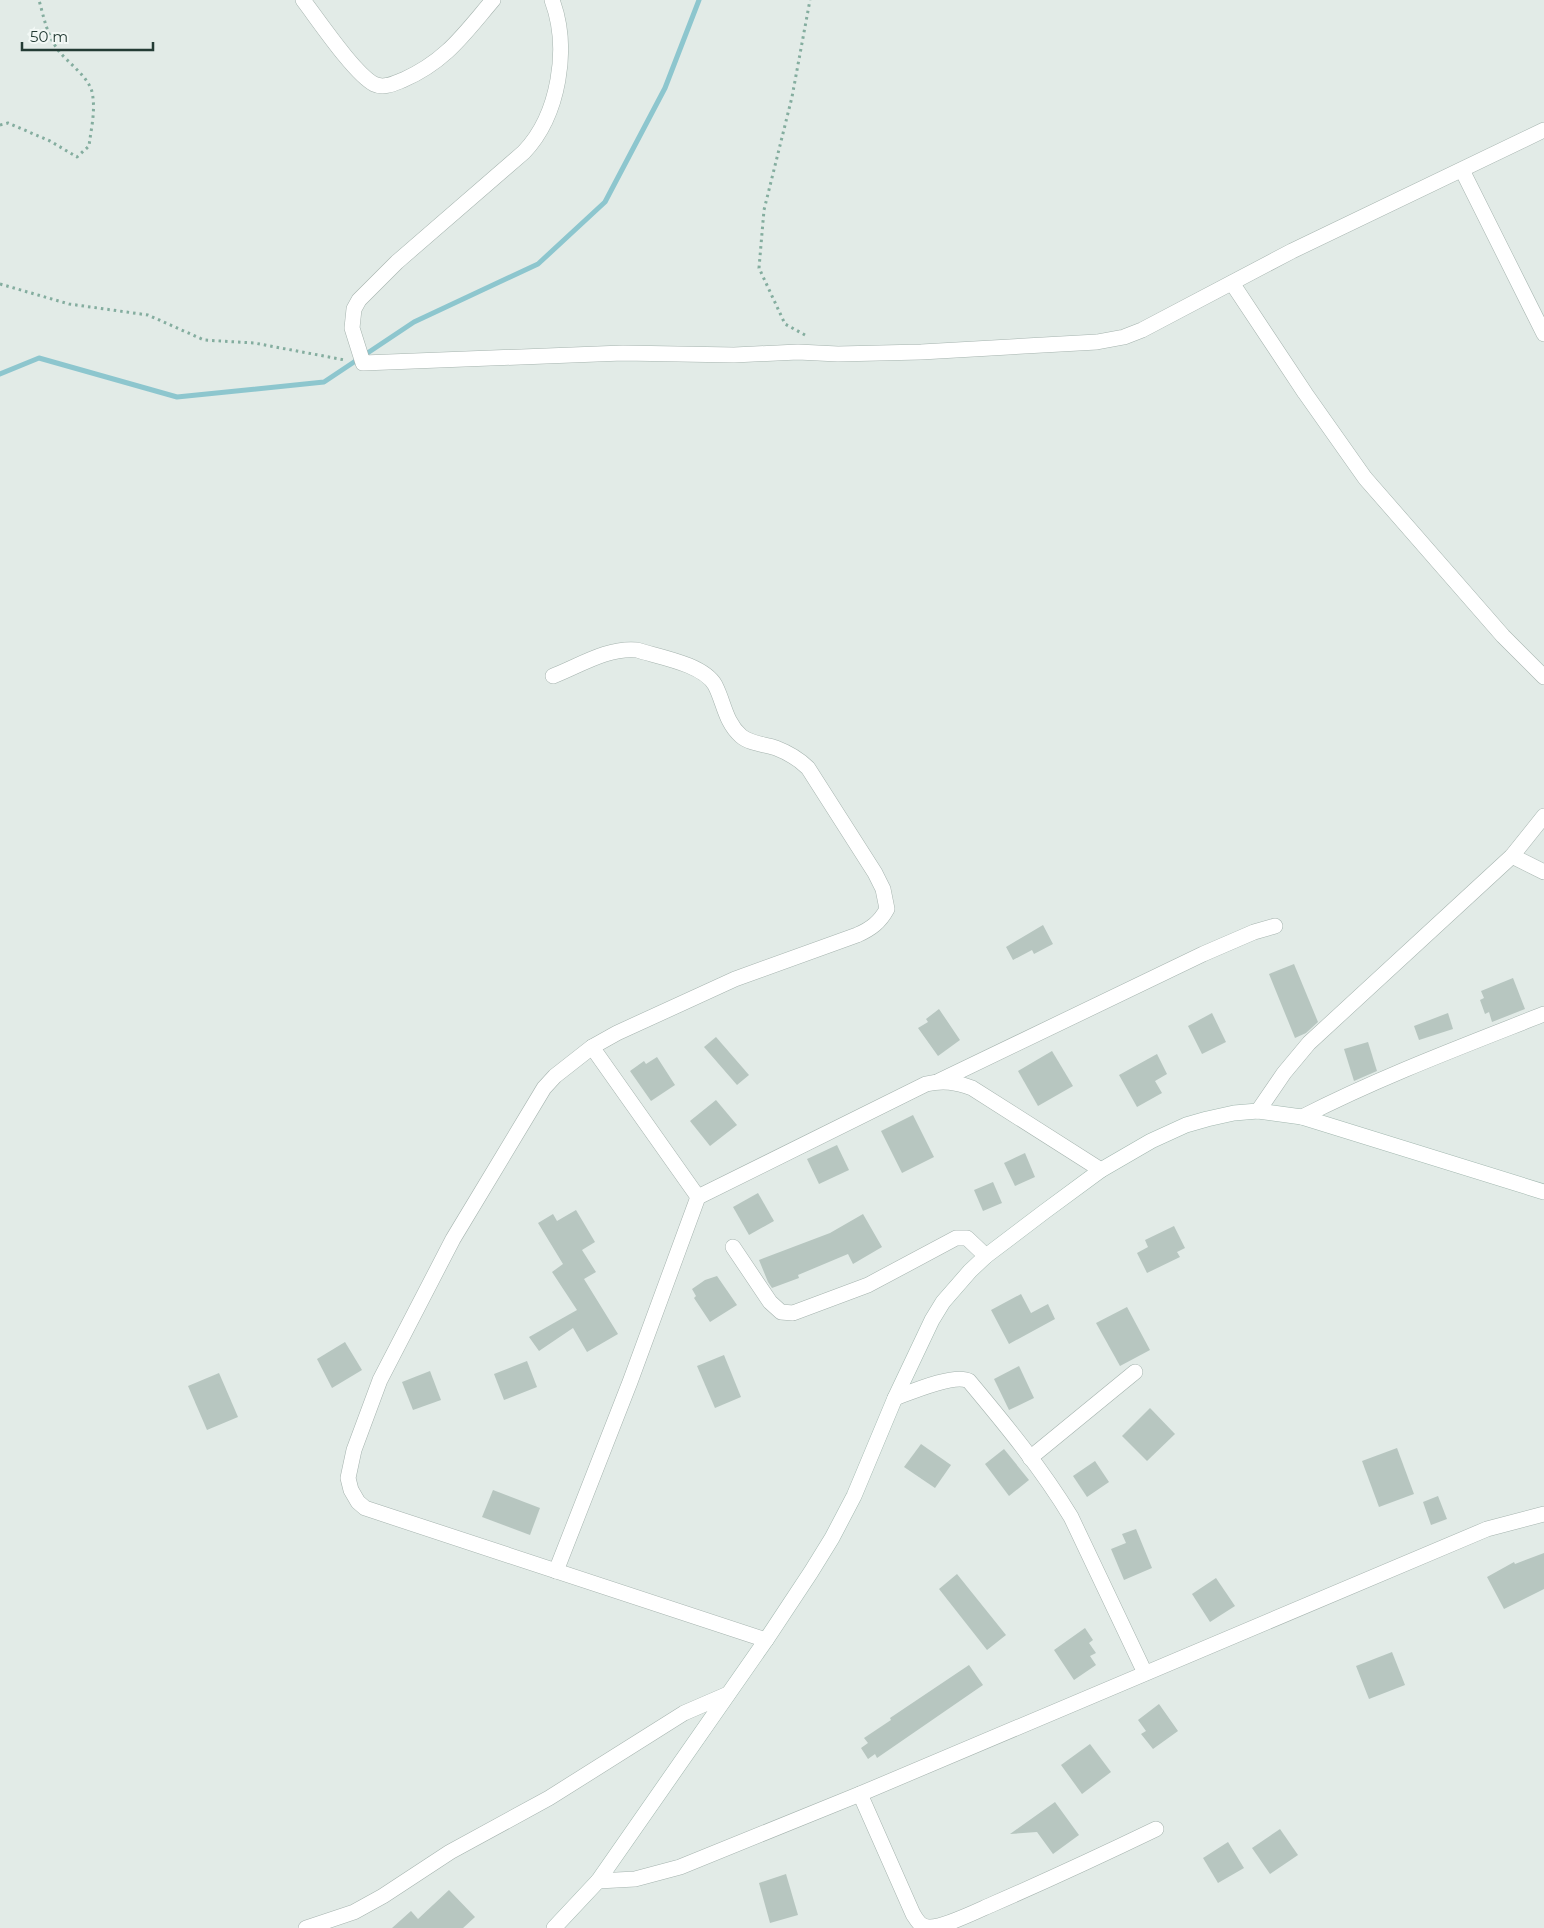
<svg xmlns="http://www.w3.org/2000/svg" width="1544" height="1928" viewBox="0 0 1544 1928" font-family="Montserrat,sans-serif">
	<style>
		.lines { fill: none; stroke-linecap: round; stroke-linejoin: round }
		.stream { stroke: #8dc6ce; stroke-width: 5 }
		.building { fill: #b7c6c0 }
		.street-casing { stroke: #a5b3ae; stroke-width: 16 }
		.secondary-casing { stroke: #a1b6ae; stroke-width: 16 }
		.path { stroke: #84ad9f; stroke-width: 3; stroke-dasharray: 2.5 4; stroke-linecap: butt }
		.street { stroke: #fff; stroke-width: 15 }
		.secondary { stroke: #fff; stroke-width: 15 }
	</style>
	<rect width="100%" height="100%" fill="#e2ebe7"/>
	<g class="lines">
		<path class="stream" d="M0,374L39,358L177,397L324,382L414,322L538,264L605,202L665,88L699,0"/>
	</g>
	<g class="building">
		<path d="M1043,925L1053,944L1034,954L1032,950L1013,960L1006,947Z"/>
		<path d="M1294,964L1318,1022L1306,1033L1295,1038L1269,974Z"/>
		<path d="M1513,978L1525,1009L1492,1022L1489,1012L1485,1014L1480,1000L1484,998L1481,991Z"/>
		<path d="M939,1009L960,1040L938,1056L918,1028L928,1022L926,1019Z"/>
		<path d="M1212,1013L1226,1042L1202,1054L1188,1026Z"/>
		<path d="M1448,1013L1453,1029L1419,1040L1414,1026Z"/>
		<path d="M716,1037L749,1075L737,1085L704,1047Z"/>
		<path d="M1368,1042L1377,1071L1354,1081L1344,1049Z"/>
		<path d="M1052,1051L1073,1086L1038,1106L1018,1071Z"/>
		<path d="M1157,1054L1167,1074L1155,1081L1162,1093L1137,1107L1119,1075Z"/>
		<path d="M657,1057L675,1085L651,1101L630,1071L644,1061L646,1064Z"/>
		<path d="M716,1100L737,1125L710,1146L690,1121Z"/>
		<path d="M913,1115L934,1157L902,1173L881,1131Z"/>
		<path d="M837,1145L849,1170L819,1184L807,1159Z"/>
		<path d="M1025,1153L1035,1177L1015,1186L1004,1163Z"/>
		<path d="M993,1182L1002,1203L983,1211L974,1190Z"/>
		<path d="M758,1193L774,1221L749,1235L733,1207Z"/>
		<path d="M576,1210L595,1242L582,1250L596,1272L584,1279L618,1334L587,1352L573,1328L539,1351L529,1337L577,1310L552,1272L563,1264L538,1223L553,1214L557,1221Z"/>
		<path d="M863,1214L882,1247L853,1264L848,1254L798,1275L799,1278L772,1288L768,1282L759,1260L830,1233Z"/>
		<path d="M1174,1226L1185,1248L1177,1252L1180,1257L1147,1273L1137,1253L1148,1247L1145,1240Z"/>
		<path d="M717,1276L737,1305L710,1322L694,1298L696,1296L692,1289L705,1280Z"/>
		<path d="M1021,1294L1031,1313L1048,1304L1055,1319L1009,1344L991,1310Z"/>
		<path d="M1127,1307L1150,1350L1120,1366L1096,1323Z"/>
		<path d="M345,1342L362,1370L332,1388L317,1359Z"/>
		<path d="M724,1355L741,1397L715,1408L697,1366Z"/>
		<path d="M527,1361L537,1387L504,1400L494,1374Z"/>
		<path d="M1019,1366L1034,1398L1009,1410L994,1379Z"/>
		<path d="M430,1371L441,1400L413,1410L402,1382Z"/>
		<path d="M219,1373L238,1417L207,1430L188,1386Z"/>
		<path d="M1150,1408L1175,1434L1147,1461L1122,1436Z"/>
		<path d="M921,1444L951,1465L935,1488L904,1467Z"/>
		<path d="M1397,1448L1414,1494L1379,1507L1362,1461Z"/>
		<path d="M1004,1449L1029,1480L1009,1496L985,1464Z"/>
		<path d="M1095,1461L1109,1482L1087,1497L1073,1476Z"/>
		<path d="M493,1490L540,1508L530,1535L482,1517Z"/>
		<path d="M1438,1496L1447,1519L1431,1525L1423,1502Z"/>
		<path d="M1136,1529L1152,1568L1124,1580L1111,1549L1126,1543L1122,1534Z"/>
		<path d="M1544,1553V1589L1504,1609L1487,1577L1514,1562L1515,1564Z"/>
		<path d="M957,1574L1006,1635L987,1650L939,1589Z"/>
		<path d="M1216,1578L1235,1606L1210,1622L1192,1594Z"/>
		<path d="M1085,1628L1093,1640L1089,1643L1096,1653L1090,1656L1096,1665L1074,1680L1054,1650Z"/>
		<path d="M1392,1652L1405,1685L1369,1699L1356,1666Z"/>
		<path d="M969,1665L983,1685L877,1758L875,1754L868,1759L861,1748L868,1743L864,1738L891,1720L890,1718Z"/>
		<path d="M1159,1704L1178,1731L1153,1749L1141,1734L1146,1731L1138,1720Z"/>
		<path d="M1090,1744L1111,1772L1082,1794L1061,1765Z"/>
		<path d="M1055,1802L1079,1835L1053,1854L1037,1832L1010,1834Z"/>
		<path d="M1280,1829L1298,1855L1270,1874L1252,1848Z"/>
		<path d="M1228,1842L1244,1868L1218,1883L1203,1858Z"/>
		<path d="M786,1874L798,1915L770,1923L759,1883Z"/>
		<path d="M449,1890L475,1917L463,1928H392L411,1911L418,1919Z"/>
	</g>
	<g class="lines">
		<g class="street-casing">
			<g id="street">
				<path d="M303,0C319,21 354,73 374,84C384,89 395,83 403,80C446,61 464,34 493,0"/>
				<path d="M552,0C570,48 559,115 524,152L397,262L359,300L354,309L352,328L363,363L623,353L734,355L798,352L838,354L921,352L1097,342L1124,337L1142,330L1292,251L1544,130"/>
				<path d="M1462,170L1544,334"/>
				<path d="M1232,283L1305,393L1365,478L1503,636L1544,677"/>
				<path d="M553,676C579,666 608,647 637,650C659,657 703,664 715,685C724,702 725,722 741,736C750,744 765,744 776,748C789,753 799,759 808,768L875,873L883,889L887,909C880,922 871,929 857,935L735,979L617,1033L592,1047L555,1076L544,1088L453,1239L380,1380L354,1450L348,1478L351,1490L358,1502L365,1508L766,1640"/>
				<path d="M1512,856L1544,872"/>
				<path d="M592,1047L698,1197"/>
				<path d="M939,1081L1203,954L1254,932L1275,926"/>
				<path d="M1258,1111L1284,1073L1309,1043L1512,856L1544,816"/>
				<path d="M1302,1117C1380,1077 1463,1046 1544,1014"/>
				<path d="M733,1247L770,1302L781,1312L793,1313L868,1285L956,1238H967L986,1256"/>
				<path d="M895,1398C911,1392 955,1373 969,1381C1005,1424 1042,1469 1071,1517L1145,1673"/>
				<path d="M1030,1458L1135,1372"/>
				<path d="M556,1571L630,1382L698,1197L926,1084C943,1080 956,1082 972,1088L1101,1170"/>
				<path d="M860,1794L913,1914C917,1920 920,1927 929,1927C943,1928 979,1910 993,1904C1048,1880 1102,1855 1156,1829"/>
				<path d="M598,1881L635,1879L680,1867L860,1794L1487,1529L1544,1514"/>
				<path d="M306,1928L354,1912L383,1896L450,1852L549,1798L684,1713L728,1694"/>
			</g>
		</g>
		<g class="secondary-casing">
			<path id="secondary" d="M554,1928L598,1881L766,1640L811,1572L832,1538L854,1496L895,1398L932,1320L943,1302L970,1271L986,1256L1044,1212L1101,1170L1151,1141L1186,1125L1207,1119L1234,1113L1258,1111L1302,1117L1544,1192"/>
		</g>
		<g class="path">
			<path d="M0,125L8,123L50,141L77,157L89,146C91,129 96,110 92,92C88,76 68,63 58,50C47,35 44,18 39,0"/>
			<path d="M0,284L69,304L148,315L204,340L254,343L345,360"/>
			<path d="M805,335L785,324L759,268L764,210L792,97L810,0"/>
		</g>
		<use href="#street" class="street"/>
		<use href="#secondary" class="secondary"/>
	</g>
	<path d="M22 42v8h131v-8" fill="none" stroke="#233b34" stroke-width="2.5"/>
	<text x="30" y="42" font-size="15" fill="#233b34" stroke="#f2f8f5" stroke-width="4" paint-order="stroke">50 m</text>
</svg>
